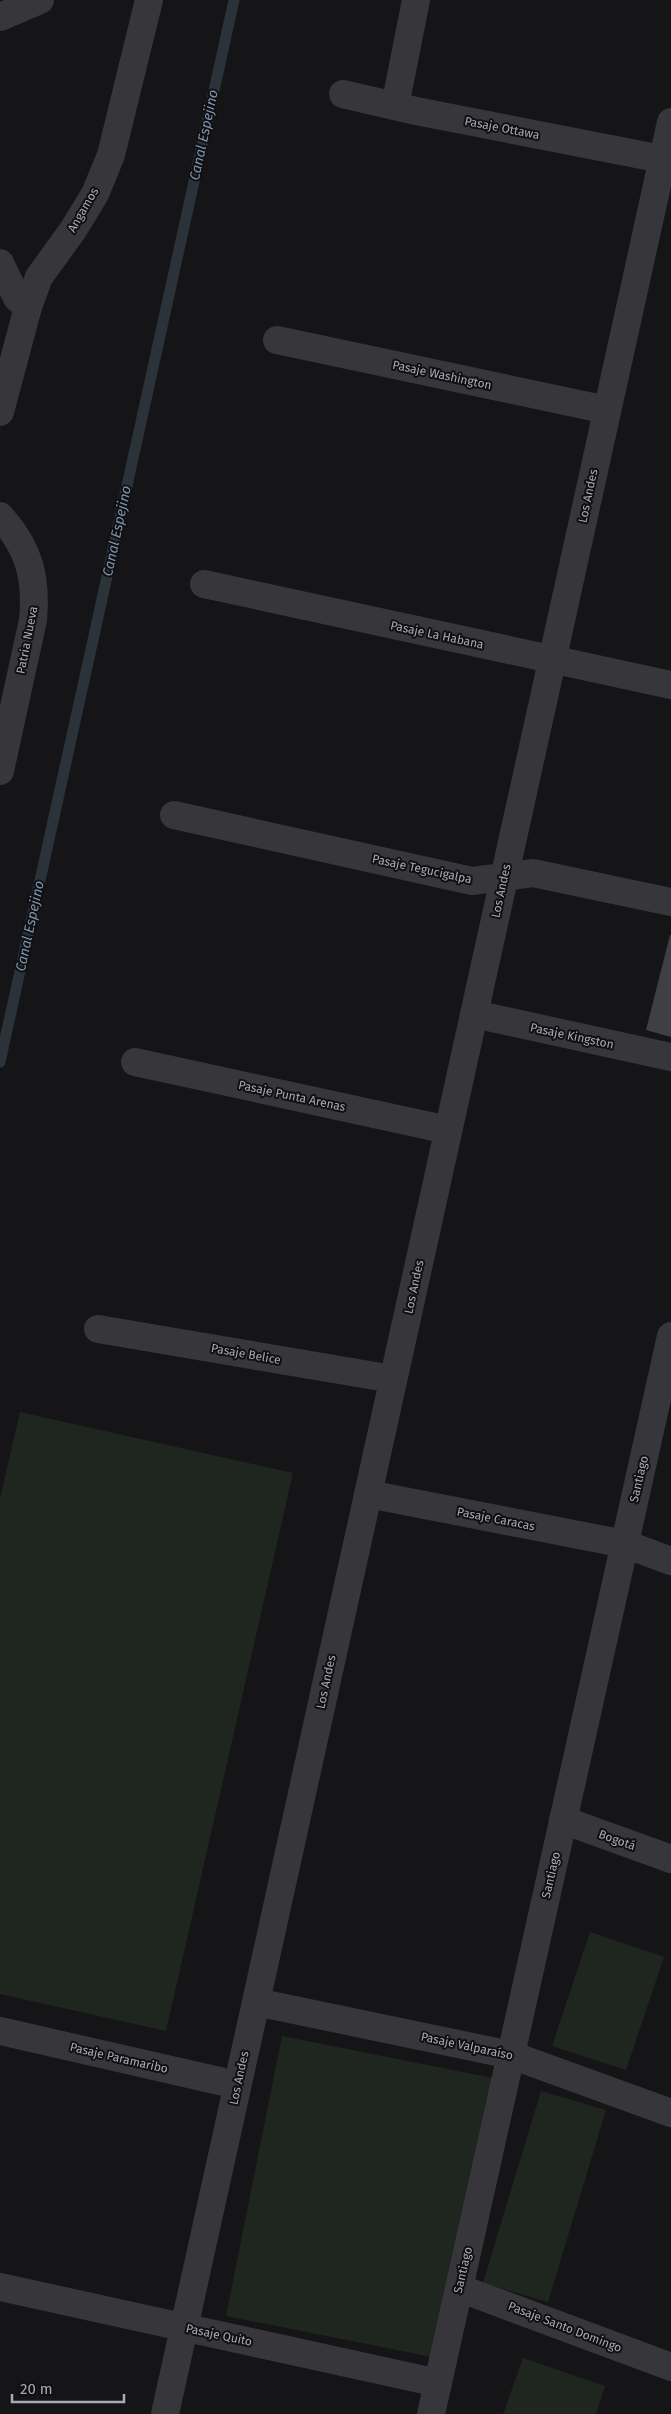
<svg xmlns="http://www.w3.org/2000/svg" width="671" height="2414" viewBox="0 0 671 2414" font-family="'Fira Sans',sans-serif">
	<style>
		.green { fill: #1f2620 }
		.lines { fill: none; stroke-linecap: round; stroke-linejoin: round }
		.stream { stroke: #2b323a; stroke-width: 11 }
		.building { fill: #3f3f44 }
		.minor { stroke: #36363b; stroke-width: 28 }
		.labels { text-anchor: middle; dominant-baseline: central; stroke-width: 4; stroke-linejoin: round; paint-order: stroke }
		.street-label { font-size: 12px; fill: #a7aab7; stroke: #101012 }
		.water-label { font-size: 14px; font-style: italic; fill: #7e94b1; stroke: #101012 }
	</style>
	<rect width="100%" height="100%" fill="#151517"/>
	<g class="green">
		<path d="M20,1412L293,1473L166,2031L0,1994V1499Z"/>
		<path d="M590,1932L664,1957L626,2070L552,2046Z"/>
		<path d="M282,2036L493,2078L437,2358L226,2316Z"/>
		<path d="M541,2091L606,2110L548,2302L483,2283Z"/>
		<path d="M523,2358L605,2386L596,2414H503Z"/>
	</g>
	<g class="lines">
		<path class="stream" d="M0,1062L234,0"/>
	</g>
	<path class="building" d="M670,935H671V1037L646,1030Z"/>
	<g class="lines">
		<g class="minor">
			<path d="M0,17L40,0"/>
			<path d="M343,94L416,111L662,159"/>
			<path d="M395,106L416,0"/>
			<path d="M0,263L17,298L28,307"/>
			<path d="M277,340L607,410"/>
			<path d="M0,412L28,307L39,277L73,230L95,194L111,155L149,0"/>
			<path d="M0,516C29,548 37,577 33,620L0,771"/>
			<path d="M204,584L671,685"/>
			<path d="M174,815L472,881L533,873L671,902"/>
			<path d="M474,1014L671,1057"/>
			<path d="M135,1062L448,1130"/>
			<path d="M98,1329L393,1379"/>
			<path d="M368,1494L625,1544L671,1561"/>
			<path d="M563,1820L671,1859"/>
			<path d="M256,2002L511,2055L671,2113"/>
			<path d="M0,2031L237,2085"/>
			<path d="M0,2287L438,2383"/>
			<path d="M459,2288L671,2367"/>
			<path d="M165,2414L671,122"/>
			<path d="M431,2414L671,1336"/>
		</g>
	</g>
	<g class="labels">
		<g class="street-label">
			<text transform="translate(502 128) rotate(11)">Pasaje Ottawa</text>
			<text transform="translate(83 210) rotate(-60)">Angamos</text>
			<text transform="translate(442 375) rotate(12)">Pasaje Washington</text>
			<text transform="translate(588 496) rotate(-78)">Los Andes</text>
			<text transform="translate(437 635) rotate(12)">Pasaje La Habana</text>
			<text transform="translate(27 640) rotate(-79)">Patria Nueva</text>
			<text transform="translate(422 869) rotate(12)">Pasaje Tegucigalpa</text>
			<text transform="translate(501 891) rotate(-78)">Los Andes</text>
			<text transform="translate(572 1036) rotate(12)">Pasaje Kingston</text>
			<text transform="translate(292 1096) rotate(12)">Pasaje Punta Arenas</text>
			<text transform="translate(414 1287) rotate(-78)">Los Andes</text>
			<text transform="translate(246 1354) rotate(10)">Pasaje Belice</text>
			<text transform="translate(639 1479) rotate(-77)">Santiago</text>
			<text transform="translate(496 1519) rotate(11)">Pasaje Caracas</text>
			<text transform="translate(326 1682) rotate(-78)">Los Andes</text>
			<text transform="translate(617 1840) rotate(20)">Bogotá</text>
			<text transform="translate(551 1875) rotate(-77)">Santiago</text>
			<text transform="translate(467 2046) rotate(12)">Pasaje Valparaíso</text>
			<text transform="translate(119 2058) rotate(13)">Pasaje Paramaribo</text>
			<text transform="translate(239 2078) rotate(-78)">Los Andes</text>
			<text transform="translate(463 2270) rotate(-77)">Santiago</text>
			<text transform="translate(565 2327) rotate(21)">Pasaje Santo Domingo</text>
			<text transform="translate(219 2335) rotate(12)">Pasaje Quito</text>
		</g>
		<g class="water-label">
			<text transform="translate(204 135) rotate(-78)">Canal Espejino</text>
			<text transform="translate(117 531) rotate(-78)">Canal Espejino</text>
			<text transform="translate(30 926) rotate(-78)">Canal Espejino</text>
		</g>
	</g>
	<path d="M12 2394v8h112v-8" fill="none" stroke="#a7aab7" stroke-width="2.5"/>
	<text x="20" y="2394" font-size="15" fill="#a7aab7" stroke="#101012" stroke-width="4" paint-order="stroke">20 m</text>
</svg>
